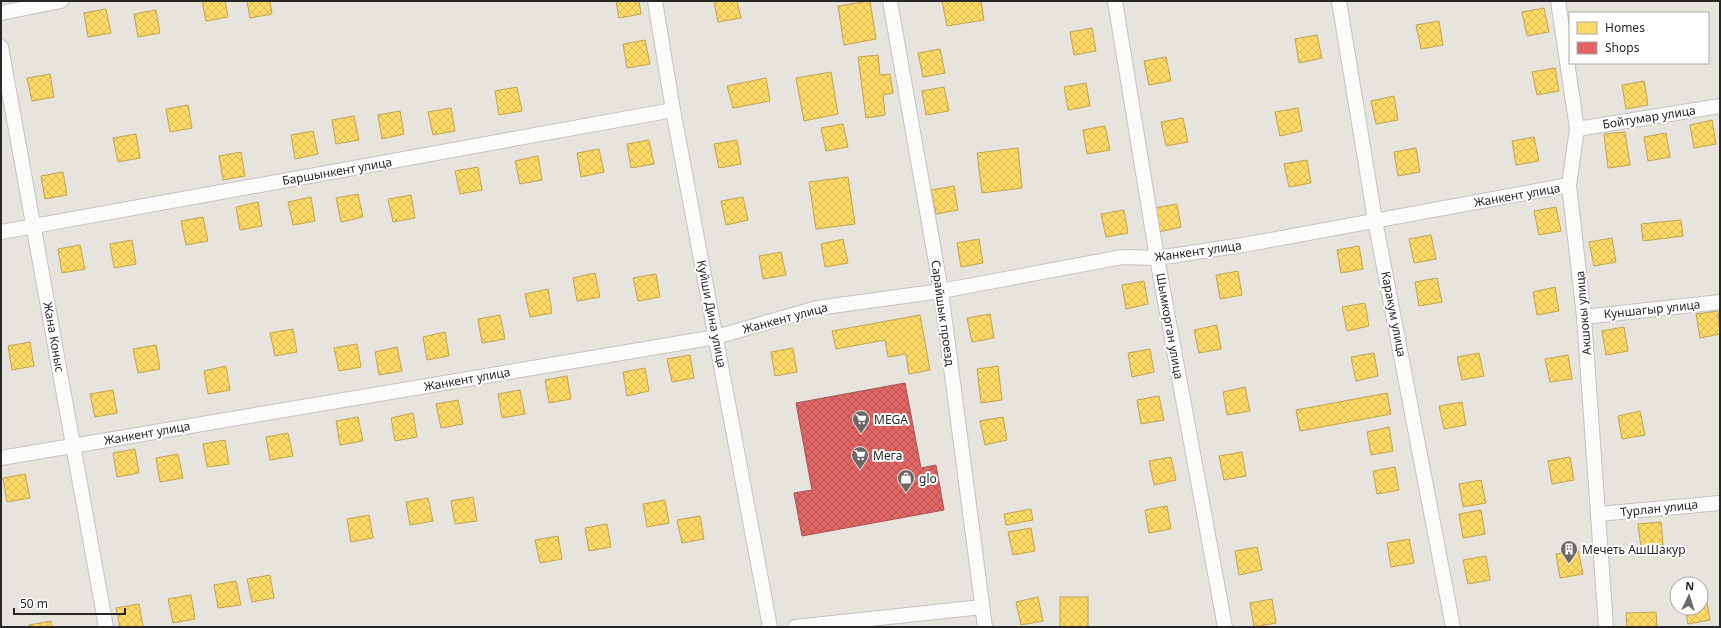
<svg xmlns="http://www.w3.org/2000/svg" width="1721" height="628" viewBox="0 0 1721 628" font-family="'Noto Sans',sans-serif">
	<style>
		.homes { fill: url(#homes-cross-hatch); stroke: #bea453 }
		.shops { fill: url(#shops-cross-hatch); stroke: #a85353 }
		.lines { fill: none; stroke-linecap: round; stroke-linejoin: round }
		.minor-casing { stroke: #c3c2c2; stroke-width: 16 }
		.minor { stroke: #fbfbfa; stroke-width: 14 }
		.labels { text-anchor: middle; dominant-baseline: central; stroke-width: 4; stroke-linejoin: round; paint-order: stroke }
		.street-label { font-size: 12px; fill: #272727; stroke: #fff }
		.poi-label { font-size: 12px; fill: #272727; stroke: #fff; text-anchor: start }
	</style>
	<defs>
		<pattern id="homes-cross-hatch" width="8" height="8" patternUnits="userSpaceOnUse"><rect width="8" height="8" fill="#ffd966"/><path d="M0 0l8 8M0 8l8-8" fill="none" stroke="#dbba58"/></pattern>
		<pattern id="shops-cross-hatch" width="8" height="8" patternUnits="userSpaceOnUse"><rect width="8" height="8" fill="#e06666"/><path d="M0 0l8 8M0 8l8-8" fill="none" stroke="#b65454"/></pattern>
	</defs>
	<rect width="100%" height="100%" fill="#e6e4dc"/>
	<g class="homes">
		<path d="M202,1H225L228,17L206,21Z"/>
		<path d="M247,1H270L272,14L250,18Z"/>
		<path d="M616,1H639L641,14L619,18Z"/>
		<path d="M714,1H737L741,18L718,22Z"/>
		<path d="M870,1L876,39L844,45L838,6Z"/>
		<path d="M942,1H981L984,20L947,26Z"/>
		<path d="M1544,8L1549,32L1527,36L1522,12Z"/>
		<path d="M106,9L111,33L88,37L84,13Z"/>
		<path d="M156,10L160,33L138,37L134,14Z"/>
		<path d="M1439,21L1443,45L1421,49L1416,25Z"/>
		<path d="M1092,28L1096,51L1074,55L1070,32Z"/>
		<path d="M1317,35L1322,58L1299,63L1295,39Z"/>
		<path d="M645,40L650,64L627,68L623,44Z"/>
		<path d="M940,49L945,73L923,77L918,53Z"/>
		<path d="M878,55L880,75L890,74L893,93L883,95L885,115L866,118L858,57Z"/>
		<path d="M1166,57L1171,81L1149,85L1144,61Z"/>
		<path d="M1555,68L1559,91L1537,95L1532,72Z"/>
		<path d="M831,72L838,114L804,121L796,78Z"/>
		<path d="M50,74L54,97L32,101L27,78Z"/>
		<path d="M766,78L770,101L733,108L727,86Z"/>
		<path d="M1644,81L1648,105L1626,109L1622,85Z"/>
		<path d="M1086,83L1090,106L1068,110L1064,87Z"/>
		<path d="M517,87L522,111L499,115L495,91Z"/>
		<path d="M944,87L949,111L926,115L922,91Z"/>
		<path d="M1394,96L1398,120L1376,124L1371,101Z"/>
		<path d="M188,105L192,128L170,132L166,109Z"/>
		<path d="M451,108L455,131L433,135L428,112Z"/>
		<path d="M1298,108L1302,131L1280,136L1275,112Z"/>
		<path d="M400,111L404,134L382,139L378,115Z"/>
		<path d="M354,116L359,140L336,144L332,120Z"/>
		<path d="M1183,118L1188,142L1166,146L1161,122Z"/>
		<path d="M1712,120L1716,144L1694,148L1690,125Z"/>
		<path d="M843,124L848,147L826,151L821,128Z"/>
		<path d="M1105,126L1110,150L1087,154L1083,130Z"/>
		<path d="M313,131L318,154L295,159L291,135Z"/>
		<path d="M1625,132L1630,165L1608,168L1604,134Z"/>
		<path d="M1666,133L1670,157L1648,161L1644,137Z"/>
		<path d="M136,134L140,158L118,162L113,138Z"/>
		<path d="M1534,137L1539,161L1516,165L1512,141Z"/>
		<path d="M649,140L654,164L631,168L627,144Z"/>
		<path d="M737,140L741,164L719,168L714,144Z"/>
		<path d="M1018,148L1022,188L982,193L977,153Z"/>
		<path d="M1416,148L1420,172L1398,176L1394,152Z"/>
		<path d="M599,149L604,172L581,177L577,153Z"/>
		<path d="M241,152L245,176L223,180L219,156Z"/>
		<path d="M538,156L542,180L520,184L515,161Z"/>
		<path d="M1307,160L1311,183L1289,187L1284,164Z"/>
		<path d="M478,167L482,190L460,194L455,171Z"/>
		<path d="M63,172L67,195L45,199L41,176Z"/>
		<path d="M848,177L855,224L816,229L809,182Z"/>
		<path d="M954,186L958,210L936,214L931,190Z"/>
		<path d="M358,194L363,217L341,222L336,198Z"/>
		<path d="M411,195L415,218L393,222L388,199Z"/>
		<path d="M311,197L315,221L293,225L288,202Z"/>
		<path d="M743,197L748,220L726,225L721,201Z"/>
		<path d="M258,202L262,226L240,230L236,207Z"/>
		<path d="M1177,204L1181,227L1159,232L1154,208Z"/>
		<path d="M1556,207L1561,231L1539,235L1534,211Z"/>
		<path d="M1124,210L1128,233L1106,237L1101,214Z"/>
		<path d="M203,217L208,241L186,245L181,221Z"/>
		<path d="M1681,220L1683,236L1643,241L1641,224Z"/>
		<path d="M1431,235L1436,259L1414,263L1409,239Z"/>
		<path d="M1612,238L1616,262L1594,266L1589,242Z"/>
		<path d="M843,239L848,263L825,267L821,244Z"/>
		<path d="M979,239L983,263L961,267L957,243Z"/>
		<path d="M132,240L136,264L114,268L110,244Z"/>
		<path d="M80,245L85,269L62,273L58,249Z"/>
		<path d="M1359,246L1363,269L1341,273L1337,250Z"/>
		<path d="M781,252L786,275L763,279L759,256Z"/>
		<path d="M1238,271L1242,295L1220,299L1216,275Z"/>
		<path d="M595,273L600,297L577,301L573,278Z"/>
		<path d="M656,274L660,297L638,301L633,278Z"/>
		<path d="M1437,278L1442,302L1419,306L1415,282Z"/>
		<path d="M1144,281L1148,304L1126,309L1122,285Z"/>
		<path d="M1555,287L1559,311L1537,315L1533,292Z"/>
		<path d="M548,289L552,313L530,317L525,294Z"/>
		<path d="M1365,303L1369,326L1347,331L1342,307Z"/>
		<path d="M1718,311L1720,334L1700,338L1696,314Z"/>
		<path d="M990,314L994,338L972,342L967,318Z"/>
		<path d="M500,315L505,339L482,343L478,319Z"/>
		<path d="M920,315L930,370L909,374L906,354L888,357L885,340L836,349L832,331Z"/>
		<path d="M1217,325L1221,349L1199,353L1194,330Z"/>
		<path d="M1624,327L1628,351L1606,355L1602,331Z"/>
		<path d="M293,329L297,352L275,356L270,333Z"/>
		<path d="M445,332L449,356L427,360L423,337Z"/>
		<path d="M30,342L34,366L12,370L8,346Z"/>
		<path d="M357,344L361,367L339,371L334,348Z"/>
		<path d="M156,345L160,369L138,373L133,349Z"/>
		<path d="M397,347L402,371L379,375L375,352Z"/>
		<path d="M793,348L797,372L775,376L771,352Z"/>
		<path d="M1150,349L1154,372L1132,377L1128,353Z"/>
		<path d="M1374,353L1378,376L1356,381L1351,357Z"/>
		<path d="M1479,353L1484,376L1462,380L1457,357Z"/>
		<path d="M690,355L694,378L672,382L667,359Z"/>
		<path d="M1568,355L1572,379L1550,382L1545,359Z"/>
		<path d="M226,366L230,390L208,394L204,371Z"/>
		<path d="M998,366L1002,400L981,403L977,369Z"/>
		<path d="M645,368L649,391L627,396L623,372Z"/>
		<path d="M567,376L571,399L549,403L545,380Z"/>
		<path d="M1245,387L1250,411L1227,415L1223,392Z"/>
		<path d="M113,390L117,413L95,417L90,394Z"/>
		<path d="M520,390L525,414L502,418L498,394Z"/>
		<path d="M1387,393L1391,414L1300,431L1296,410Z"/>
		<path d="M1159,396L1164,420L1141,424L1137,400Z"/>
		<path d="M458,400L463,424L441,428L436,404Z"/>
		<path d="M1462,402L1466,425L1444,429L1439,406Z"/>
		<path d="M1640,411L1645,435L1622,439L1618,416Z"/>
		<path d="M413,413L417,437L395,441L391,418Z"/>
		<path d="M358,417L363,441L340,445L336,421Z"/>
		<path d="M1003,417L1007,440L985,445L980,421Z"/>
		<path d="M1389,427L1393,451L1371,455L1367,432Z"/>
		<path d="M288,433L293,456L270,460L266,437Z"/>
		<path d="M225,440L229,464L207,467L203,444Z"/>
		<path d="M135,449L139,473L117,477L113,453Z"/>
		<path d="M1242,452L1246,476L1224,480L1219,456Z"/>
		<path d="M178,454L183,478L160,482L156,458Z"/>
		<path d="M1171,457L1176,480L1154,485L1149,461Z"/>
		<path d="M1570,457L1574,480L1552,484L1548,461Z"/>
		<path d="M1395,467L1399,490L1377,494L1373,471Z"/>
		<path d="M25,474L30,498L7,502L3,478Z"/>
		<path d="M1481,480L1486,503L1463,507L1459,484Z"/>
		<path d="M473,497L477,521L455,524L451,501Z"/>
		<path d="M428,498L433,521L410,525L406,502Z"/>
		<path d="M665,500L669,523L647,527L643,504Z"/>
		<path d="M1167,506L1171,529L1149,533L1145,510Z"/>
		<path d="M1031,509L1033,520L1006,525L1004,514Z"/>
		<path d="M1481,510L1485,534L1463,538L1459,514Z"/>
		<path d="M369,515L373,538L351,542L347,519Z"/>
		<path d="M700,516L704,539L682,543L677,520Z"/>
		<path d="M1661,522L1663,545L1641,548L1638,524Z"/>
		<path d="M607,524L611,547L589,551L585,528Z"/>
		<path d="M1031,528L1035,551L1013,555L1008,532Z"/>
		<path d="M558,536L562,559L540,563L535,540Z"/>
		<path d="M1409,539L1414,563L1391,567L1387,543Z"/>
		<path d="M1257,547L1262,570L1239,575L1235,551Z"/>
		<path d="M1578,550L1583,574L1560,578L1556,554Z"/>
		<path d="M1486,556L1490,580L1468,584L1463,560Z"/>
		<path d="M270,575L274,598L252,602L247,579Z"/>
		<path d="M236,581L241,605L218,608L214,585Z"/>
		<path d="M191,595L195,619L173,623L168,599Z"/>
		<path d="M1038,597L1043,621L1021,625L1016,602Z"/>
		<rect x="1060" y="597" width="28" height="30"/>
		<path d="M1706,597L1710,620L1688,624L1685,608H1701V598Z"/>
		<path d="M1272,599L1276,623L1254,627L1250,603Z"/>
		<path d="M139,604L143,627H120L116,608Z"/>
		<path d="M1656,612L1657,627H1627L1626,613Z"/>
		<path d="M51,621L52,627H29V625Z"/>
	</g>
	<path class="shops" d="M905,383L921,468L936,465L944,510L802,536L794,493L812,490L796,403Z"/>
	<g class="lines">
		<g class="minor-casing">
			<g id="minor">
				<path d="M655,1L673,110L770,627"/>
				<path d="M890,1L941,291L985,627"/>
				<path d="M1115,1L1157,258L1225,627"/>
				<path d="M1339,1L1375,220L1453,627"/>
				<path d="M1558,1L1577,129L1569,185L1584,317L1606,627"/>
				<path d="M1,13L61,1"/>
				<path d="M1,47L106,627"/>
				<path d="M1577,129L1720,106"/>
				<path d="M1,232L673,110"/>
				<path d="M1584,317L1720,302"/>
				<path d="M1,458L716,337L817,308L941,291L1122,257L1157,258L1243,245L1569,185"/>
				<path d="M1598,514L1720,503"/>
				<path d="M795,627L982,607"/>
			</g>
		</g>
		<use href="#minor" class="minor"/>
	</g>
	<defs>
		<g id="supermarket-pin" transform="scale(0.9)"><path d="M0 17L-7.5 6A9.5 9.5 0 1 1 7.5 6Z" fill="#6a6966" stroke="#fff"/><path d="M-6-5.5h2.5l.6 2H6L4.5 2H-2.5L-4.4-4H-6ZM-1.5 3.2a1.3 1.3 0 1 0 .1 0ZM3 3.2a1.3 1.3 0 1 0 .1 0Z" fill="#fff"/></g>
		<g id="shop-pin" transform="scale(0.9)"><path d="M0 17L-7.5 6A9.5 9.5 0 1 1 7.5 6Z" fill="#6a6966" stroke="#fff"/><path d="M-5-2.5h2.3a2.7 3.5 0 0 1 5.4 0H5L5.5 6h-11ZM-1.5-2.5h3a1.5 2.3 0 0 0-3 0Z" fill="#fff"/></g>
		<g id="building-pin" transform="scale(0.9)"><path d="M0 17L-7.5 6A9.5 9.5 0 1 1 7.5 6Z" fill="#6a6966" stroke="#fff"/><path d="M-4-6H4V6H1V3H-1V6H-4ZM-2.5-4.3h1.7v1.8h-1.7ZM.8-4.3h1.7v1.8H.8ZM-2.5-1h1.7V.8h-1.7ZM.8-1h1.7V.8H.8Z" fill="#fff"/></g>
	</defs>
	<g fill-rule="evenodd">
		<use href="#supermarket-pin" x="861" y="419"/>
		<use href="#supermarket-pin" x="860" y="455"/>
		<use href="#shop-pin" x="906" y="478"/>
		<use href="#building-pin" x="1569" y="549"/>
	</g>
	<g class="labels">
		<g class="street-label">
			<text transform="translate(1649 117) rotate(-9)">Бойтумар улица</text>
			<text transform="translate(337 171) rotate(-10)">Баршынкент улица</text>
			<text transform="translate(1517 195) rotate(-10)">Жанкент улица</text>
			<text transform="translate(1198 251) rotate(-8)">Жанкент улица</text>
			<text transform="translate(1652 309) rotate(-6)">Куншагыр улица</text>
			<text transform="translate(943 313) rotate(82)">Сарайшык проезд</text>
			<text transform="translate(1583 313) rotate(-95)">Акшокы улица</text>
			<text transform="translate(712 314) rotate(79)">Куйши Дина улица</text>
			<text transform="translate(1394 314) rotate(79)">Каракум улица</text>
			<text transform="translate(785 318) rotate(-15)">Жанкент улица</text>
			<text transform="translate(1170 326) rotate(80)">Шымкорган улица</text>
			<text transform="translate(54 337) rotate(80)">Жана Коныс</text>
			<text transform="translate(467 379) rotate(-10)">Жанкент улица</text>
			<text transform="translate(147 433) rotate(-10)">Жанкент улица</text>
			<text transform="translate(1659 508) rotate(-6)">Турлан улица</text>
		</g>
		<g class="poi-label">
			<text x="874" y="419">MEGA</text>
			<text x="873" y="455">Мега</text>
			<text x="919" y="478">glo</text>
			<text x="1582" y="549">Мечеть АшШакур</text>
		</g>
	</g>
	<rect width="1721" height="628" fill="none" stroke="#272727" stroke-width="4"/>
	<rect x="1569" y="12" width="140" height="52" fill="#ffffff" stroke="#a9a9a9"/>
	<rect x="1577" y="22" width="20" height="12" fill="#ffd966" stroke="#a9a9a9"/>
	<text x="1605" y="32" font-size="12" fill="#272727">Homes</text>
	<rect x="1577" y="42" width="20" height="12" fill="#e06666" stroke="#a9a9a9"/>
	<text x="1605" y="52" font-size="12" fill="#272727">Shops</text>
	<g transform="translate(1689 596) rotate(4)"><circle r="19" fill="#ffffff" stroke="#a9a9a9"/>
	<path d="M0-3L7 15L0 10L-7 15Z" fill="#6a6966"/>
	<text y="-6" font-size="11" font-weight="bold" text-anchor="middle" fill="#272727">N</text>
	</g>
	<path d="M14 608v6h111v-6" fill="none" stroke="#272727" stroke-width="2"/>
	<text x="20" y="608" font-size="12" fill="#272727" stroke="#ffffff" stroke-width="3" paint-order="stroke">50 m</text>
</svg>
